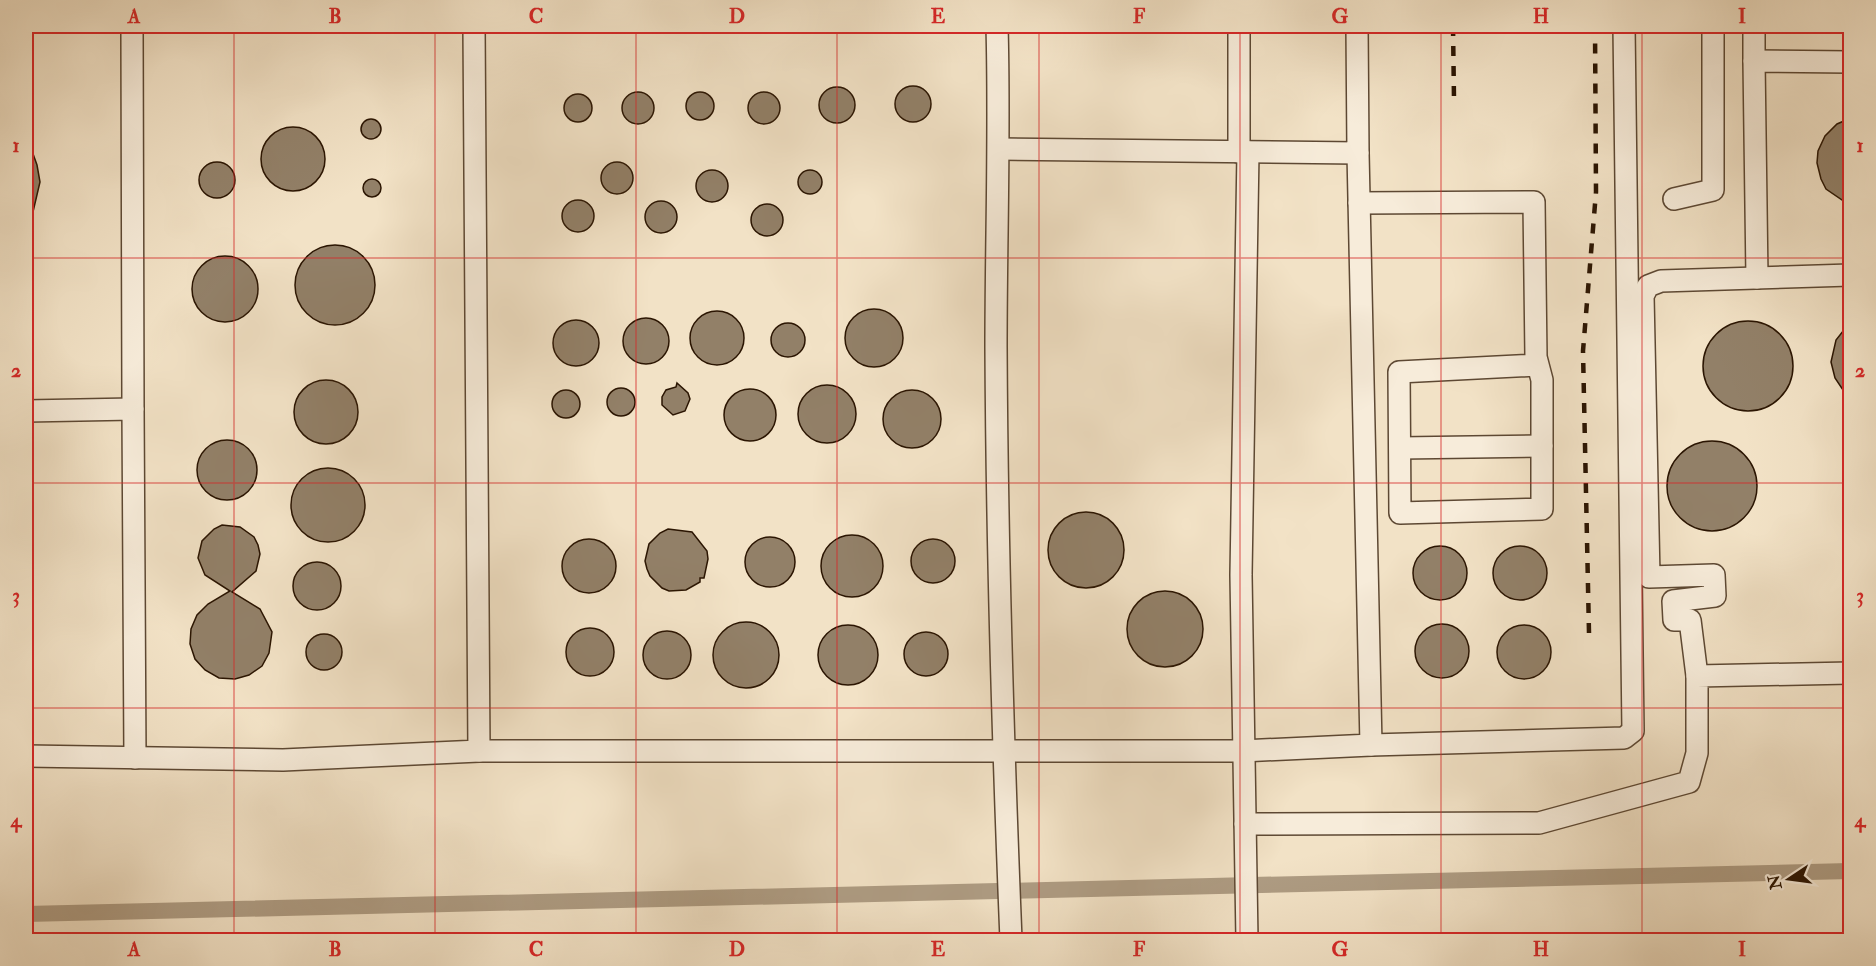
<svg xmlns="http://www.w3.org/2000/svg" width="1876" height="966" viewBox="0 0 1876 966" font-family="'IM FELL Double Pica',serif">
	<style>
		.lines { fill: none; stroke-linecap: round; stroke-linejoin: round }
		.canal { stroke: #ae9c83; stroke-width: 16 }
		.building { fill: #928068; stroke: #2b1502; stroke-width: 1.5 }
		.minor-casing { stroke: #5d4833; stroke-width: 24 }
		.minor { stroke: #f7ecda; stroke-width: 21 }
		.rail { stroke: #2b1502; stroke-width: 4.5; stroke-dasharray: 10 10; stroke-linecap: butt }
		.grid { fill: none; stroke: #d62828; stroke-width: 1.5; stroke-opacity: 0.55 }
		.neatline { fill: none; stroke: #d62828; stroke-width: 2 }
		.grid-label { font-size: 20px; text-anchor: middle; font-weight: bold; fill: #d62828 }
	</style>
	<rect width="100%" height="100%" fill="#f2e2c6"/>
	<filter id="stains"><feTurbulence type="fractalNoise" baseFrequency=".00333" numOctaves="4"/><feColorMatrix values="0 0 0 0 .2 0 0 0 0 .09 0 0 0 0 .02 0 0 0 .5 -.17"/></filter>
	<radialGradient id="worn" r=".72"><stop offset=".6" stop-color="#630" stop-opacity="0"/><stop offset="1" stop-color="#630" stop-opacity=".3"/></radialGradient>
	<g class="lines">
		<path class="canal" d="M26,914L1850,871"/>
	</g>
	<g class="building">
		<circle cx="913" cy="104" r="18"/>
		<circle cx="837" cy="105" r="18"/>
		<circle cx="638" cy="108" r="16"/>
		<circle cx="764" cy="108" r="16"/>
		<circle cx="700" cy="106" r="14"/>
		<circle cx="578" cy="108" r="14"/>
		<path d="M1851,118V206L1826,189L1821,179L1817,163L1818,151L1825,136L1837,124Z"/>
		<circle cx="371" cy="129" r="10"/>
		<circle cx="293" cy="159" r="32"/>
		<path d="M27,137L37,165L40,182L29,229L26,228Z"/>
		<circle cx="617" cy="178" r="16"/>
		<circle cx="217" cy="180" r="18"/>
		<circle cx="810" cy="182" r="12"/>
		<circle cx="712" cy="186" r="16"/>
		<circle cx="372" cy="188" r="9"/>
		<circle cx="578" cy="216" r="16"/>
		<circle cx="661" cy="217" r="16"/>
		<circle cx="767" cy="220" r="16"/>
		<circle cx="335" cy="285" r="40"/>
		<circle cx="225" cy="289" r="33"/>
		<circle cx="874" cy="338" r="29"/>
		<circle cx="717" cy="338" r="27"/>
		<circle cx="646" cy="341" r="23"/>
		<circle cx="576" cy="343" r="23"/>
		<path d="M1851,321V402L1835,378L1831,362L1836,340Z"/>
		<circle cx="1748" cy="366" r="45"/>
		<circle cx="788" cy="340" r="17"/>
		<circle cx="326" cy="412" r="32"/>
		<path d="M677,383L688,393L690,399L685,411L673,415L662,405V397L666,390L676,387Z"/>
		<circle cx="827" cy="414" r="29"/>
		<circle cx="621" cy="402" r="14"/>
		<circle cx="750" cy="415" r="26"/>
		<circle cx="912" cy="419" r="29"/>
		<circle cx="566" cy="404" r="14"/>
		<circle cx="227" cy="470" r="30"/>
		<circle cx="1712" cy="486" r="45"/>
		<circle cx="328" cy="505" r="37"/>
		<circle cx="1086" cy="550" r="38"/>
		<path d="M222,525L240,527L254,537L258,545L260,554L256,571L232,592L260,609L272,632L269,653L262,666L249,675L235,679L219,678L205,670L195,659L190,644L191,629L197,615L208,604L230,591L205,575L198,558L202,541L214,529Z"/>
		<path d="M668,529L692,532L707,551L708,559L704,578H700V582L686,590L669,591L662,588L650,576L647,569L645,561L649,544L660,533Z"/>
		<circle cx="852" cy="566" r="31"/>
		<circle cx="770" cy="562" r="25"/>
		<circle cx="589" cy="566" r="27"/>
		<circle cx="933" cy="561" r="22"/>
		<circle cx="1440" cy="573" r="27"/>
		<circle cx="1520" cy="573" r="27"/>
		<circle cx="317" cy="586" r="24"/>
		<circle cx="1165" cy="629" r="38"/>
		<circle cx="746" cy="655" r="33"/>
		<circle cx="1442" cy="651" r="27"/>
		<circle cx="848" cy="655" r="30"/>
		<circle cx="1524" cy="652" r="27"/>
		<circle cx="590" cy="652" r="24"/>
		<circle cx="667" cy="655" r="24"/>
		<circle cx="926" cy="654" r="22"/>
		<circle cx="324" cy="652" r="18"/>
	</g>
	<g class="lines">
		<g class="minor-casing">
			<g id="minor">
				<path d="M132,26L133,409"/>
				<path d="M997,26C1000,133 996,240 996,347C997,545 1003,743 1011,940"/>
				<path d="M1239,26V152"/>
				<path d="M1754,26V61"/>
				<path d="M1000,149L1358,153L1357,26"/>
				<path d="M1674,199L1713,190V26"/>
				<path d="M1359,203L1534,202L1536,357L1542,380V509L1400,513L1399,372L1538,365"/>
				<path d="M1757,278L1754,61L1850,62"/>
				<path d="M26,411L133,409L135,758"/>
				<path d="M1400,448L1542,446"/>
				<path d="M1697,676L1690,620H1674L1673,601L1715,596L1714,575L1649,577L1643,296L1648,286L1661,281L1850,275"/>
				<path d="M1371,745L1624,738L1633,731L1624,26"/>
				<path d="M479,751H1242L1371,745L1358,153"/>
				<path d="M26,756L283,760L479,751L474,26"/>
				<path d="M1245,824L1539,823L1689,782L1697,753V676L1850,673"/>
				<path d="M1247,940L1241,575L1248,152"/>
			</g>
		</g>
		<use href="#minor" class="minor"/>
		<g class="rail">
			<path d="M1453,26L1454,99"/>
			<path d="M1589,633L1583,351L1596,192L1595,26"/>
		</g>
	</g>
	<path class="grid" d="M234,26V940M435,26V940M636,26V940M837,26V940M1039,26V940M1240,26V940M1441,26V940M1642,26V940M26,258H1850M26,483H1850M26,708H1850"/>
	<rect width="1876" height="966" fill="none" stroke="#f2e2c6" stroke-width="66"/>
	<g transform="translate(1789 879) rotate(257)" stroke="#f7ecda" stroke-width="4.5" paint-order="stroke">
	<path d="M0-4.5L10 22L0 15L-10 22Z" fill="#2b1502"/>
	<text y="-9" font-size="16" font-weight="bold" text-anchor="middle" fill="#2b1502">N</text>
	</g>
	<rect x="33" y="33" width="1810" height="900" class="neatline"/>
	<g class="grid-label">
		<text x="134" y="23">A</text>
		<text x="335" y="23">B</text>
		<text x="536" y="23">C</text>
		<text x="737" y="23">D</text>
		<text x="938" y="23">E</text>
		<text x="1139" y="23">F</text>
		<text x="1340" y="23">G</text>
		<text x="1541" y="23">H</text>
		<text x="1742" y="23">I</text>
		<text x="16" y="152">1</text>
		<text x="1860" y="152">1</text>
		<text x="16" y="377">2</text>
		<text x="1860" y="377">2</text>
		<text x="16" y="602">3</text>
		<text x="1860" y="602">3</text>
		<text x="16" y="827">4</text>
		<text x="1860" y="827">4</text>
		<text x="134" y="956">A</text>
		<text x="335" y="956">B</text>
		<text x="536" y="956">C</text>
		<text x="737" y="956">D</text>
		<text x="938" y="956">E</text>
		<text x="1139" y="956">F</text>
		<text x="1340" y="956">G</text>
		<text x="1541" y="956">H</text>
		<text x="1742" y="956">I</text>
	</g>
	<rect width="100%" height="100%" filter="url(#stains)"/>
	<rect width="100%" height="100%" fill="url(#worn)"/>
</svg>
